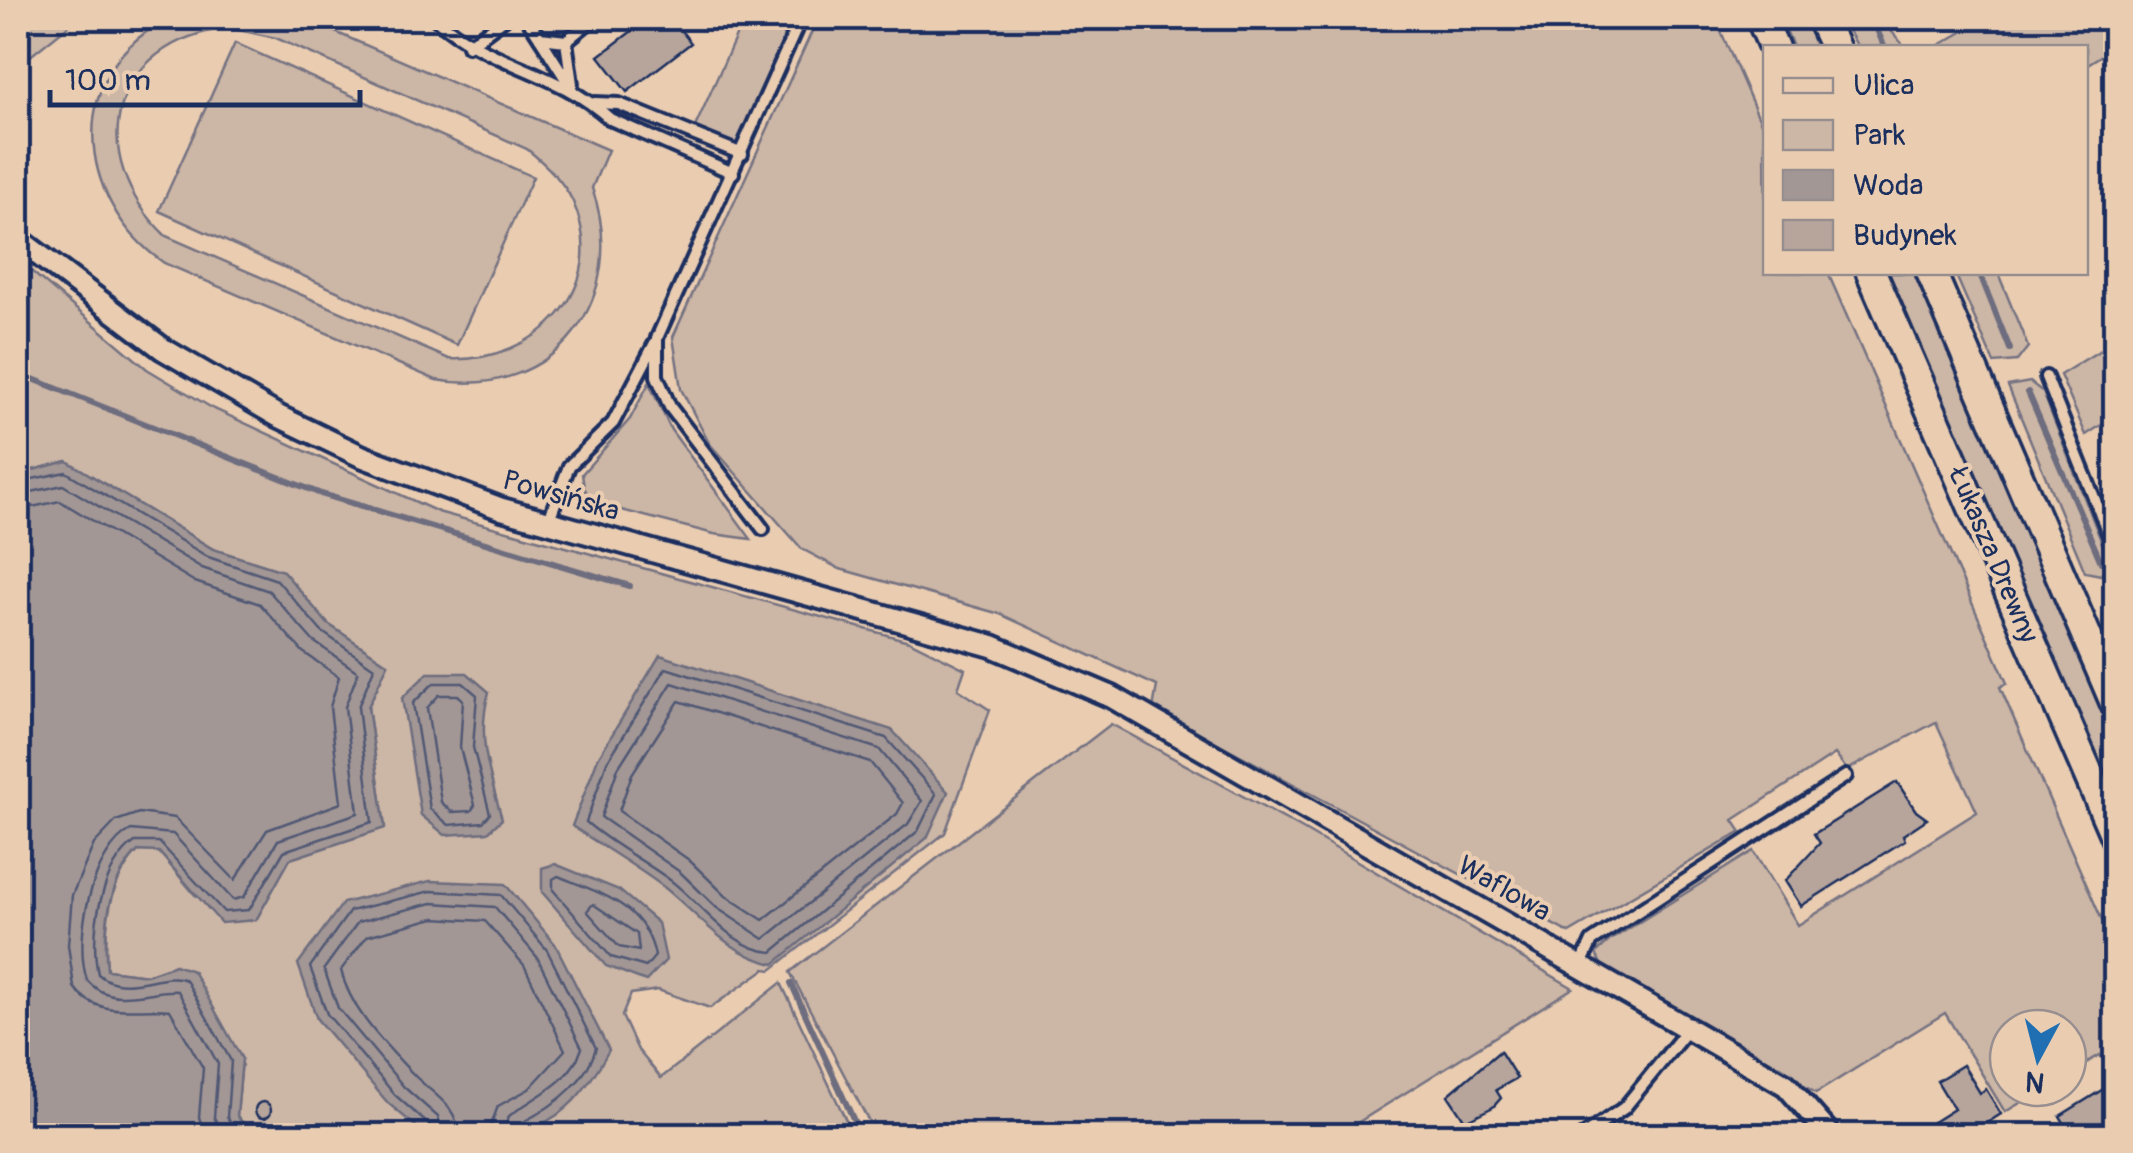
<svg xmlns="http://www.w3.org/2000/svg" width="2133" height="1153" viewBox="0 0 2133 1153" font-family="Pangolin,sans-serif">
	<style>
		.green { fill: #ccb6a5; stroke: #747282; stroke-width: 2.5; fill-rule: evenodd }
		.water { fill: #a39795; stroke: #6d6d7f; stroke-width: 2.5 }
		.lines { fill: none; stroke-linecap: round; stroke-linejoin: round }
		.shore { stroke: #515974; stroke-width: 2.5 }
		.stream { stroke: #6d6d7f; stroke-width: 6 }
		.building { fill: #b7a59c; stroke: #1b2f5e; stroke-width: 2.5 }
		.lane-casing { stroke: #1b2f5e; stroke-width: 18 }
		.street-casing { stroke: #1b2f5e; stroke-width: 28 }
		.secondary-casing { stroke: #1b2f5e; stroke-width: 35 }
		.lane { stroke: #eacdb1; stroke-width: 10 }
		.street { stroke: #eacdb1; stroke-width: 20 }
		.secondary { stroke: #eacdb1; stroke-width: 28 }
		.labels { text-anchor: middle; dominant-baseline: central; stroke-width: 8; stroke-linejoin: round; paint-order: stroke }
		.street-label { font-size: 28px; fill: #1b2f5e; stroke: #eacdb1 }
	</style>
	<rect width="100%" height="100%" fill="#eacdb1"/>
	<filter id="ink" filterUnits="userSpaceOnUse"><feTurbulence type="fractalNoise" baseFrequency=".01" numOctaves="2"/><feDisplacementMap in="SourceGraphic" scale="20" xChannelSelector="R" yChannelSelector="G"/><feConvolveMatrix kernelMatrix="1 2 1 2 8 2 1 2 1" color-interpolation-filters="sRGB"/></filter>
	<g filter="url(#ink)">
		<g class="green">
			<path d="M18,18H78L18,66Z"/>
			<path d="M171,18H303L608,150L592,188C631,298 555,401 436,380L164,263C74,201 63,67 171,18ZM229,28L276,38L527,149C545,164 563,180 573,202C612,290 535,363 449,359L166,236C82,156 110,41 229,28Z"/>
			<path d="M744,18H792L738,146L695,127Z"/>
			<path d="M818,18H1715L1765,132L1766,272L1828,273L2007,683L2000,687L2115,950V1079L2100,1055L2068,1074V1028H2008V1088H2045L2005,1112L1945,1013L1816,1093L1602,967L1596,953L1609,941L1753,851L1798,925L1977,812L1936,722L1847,770L1835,754L1733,820L1741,832L1569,933L1153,708L1157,686L1000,614L840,569L802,549L709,443L681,389L673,337Z"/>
			<path d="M1781,18H1806L1820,47H1793Z"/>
			<path d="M1841,18H1880L1905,47H1858Z"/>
			<path d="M1987,18H2115V47L2086,65V48L1936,47Z"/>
			<path d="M235,43L533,177L457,345L159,211Z"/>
			<path d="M18,260L147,369L212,408L438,512L909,641L965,669L958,689L990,710L945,833L771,970L765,969L710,1008L658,990L631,994L622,1016L638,1050L661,1078L781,983L853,1135L313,1136L302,1128C276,1131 254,1140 237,1116L242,1059L175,965L147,975L107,970C104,929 108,881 138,851L159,852L195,895L256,920L290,859L385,828L368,707L388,664L328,624L283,571L213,549L67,461L18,474Z"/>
			<path d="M1887,273H1916L2115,739V806Z"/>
			<path d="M1955,273H1998L2028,347L2017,361L1994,363Z"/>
			<path d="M2115,341V416L2086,435L2060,375Z"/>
			<path d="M2030,382L2043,392L2109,561L2101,575L2085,572L2008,386Z"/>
			<path d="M649,383L671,430L751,539L714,534L594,503L584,488L582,474L630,419Z"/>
			<path d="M1111,724L1301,828L1573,988L1338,1135H876L790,972Z"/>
		</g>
		<g class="water">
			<path d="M67,461L213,549L283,571L328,624L388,664L368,707L385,828L290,859L256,920L221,923L159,852L138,851C108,880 103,929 107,970L147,975L175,965L193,971L242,1059L237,1116C254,1140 276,1131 303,1128L313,1135H18V474Z"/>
			<path d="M660,655L892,730L948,792L927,838L774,964C727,954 700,916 665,888C636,866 603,847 572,826L598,758Z"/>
			<path d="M428,673H467L489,692C476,737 490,775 502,819L488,832L445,835L421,815L402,698Z"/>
			<path d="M555,864L619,890L658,923L666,960L646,981L606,966L542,892V868Z"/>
			<path d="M430,881L505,884L555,944L609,1050C559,1141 520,1136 426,1135L388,1103L317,1019L298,964L343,903Z"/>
		</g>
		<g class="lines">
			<g class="shore">
				<path d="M18,482L66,472L208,557L277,580L321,631L374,668L358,707L372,822L284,851L249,910L224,912L159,842H135C101,866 89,933 98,974C125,998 163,969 186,980L231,1061L227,1117L239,1136"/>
				<path d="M18,495L63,485L202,568L269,591L313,641L358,672L345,707L358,813L278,840L244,897L233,900L173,834L131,830C92,850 73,939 87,980C111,1010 153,988 178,991L218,1064L214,1117L223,1136"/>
				<path d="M18,510L60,501L195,582L260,604L303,652L339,677L330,707L341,803L267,830L235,880L175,818L139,813L116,821L94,844L72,895L68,945L74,987C97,1020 139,1006 170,1010L203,1068L199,1117L205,1136"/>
				<path d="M666,668L886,738L936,794L918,831L772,952C730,949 701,903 670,880C643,860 611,844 586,822L607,762Z"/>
				<path d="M434,683H463L477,695L473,747L490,814L483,822L449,825L430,809L413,703Z"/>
				<path d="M672,683L879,749L922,801L908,824L764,939L717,908L680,872L601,817L618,768Z"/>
				<path d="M439,695H458L463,700L460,748L475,805L471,811L452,812L441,802L427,708Z"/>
				<path d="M679,701L870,762L903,803L897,814L763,920L726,896L689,860L619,811L632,774Z"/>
				<path d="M558,876C602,894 645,905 655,956L646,967L611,957L553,890V879Z"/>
				<path d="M593,904L637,934L639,951L619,947L587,911Z"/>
				<path d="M432,1136L429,1125L395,1095L327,1014L310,967L350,911L431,891L501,895L547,950L596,1048C586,1084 551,1108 519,1124L515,1136"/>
				<path d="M444,1136L438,1117L404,1087L338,1008L324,969L358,922L432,903L495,907L537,957L582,1048C570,1084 536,1095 509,1116L502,1136"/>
				<path d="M459,1136C458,1105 432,1094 413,1074C385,1044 350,1010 341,970L367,936L434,918L485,921L524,965L565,1050L529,1089L498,1106L487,1136"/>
			</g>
			<g class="stream">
				<path d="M1872,18L1885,48"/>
				<path d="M1979,272L2010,349"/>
				<path d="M18,373L321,494L630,586"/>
				<path d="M2028,392L2101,562"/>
				<path d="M791,983L861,1136"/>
			</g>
		</g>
		<g class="building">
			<path d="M649,18H671L691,43L627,92L599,56Z"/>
			<path d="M1897,782L1916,811L1927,819L1903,835L1905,840L1801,906L1785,881L1820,843L1814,834Z"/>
			<path d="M1500,1051L1517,1078L1496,1090L1501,1098L1493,1107L1465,1121L1448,1095Z"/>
			<path d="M1963,1065L1980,1093L1986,1089L2001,1114L1966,1136H1911L1954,1109L1937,1081Z"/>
			<path d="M2110,1085L2116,1094V1136H2072L2060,1116Z"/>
			<circle cx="263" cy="1110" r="8"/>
		</g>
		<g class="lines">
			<g class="lane-casing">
				<g id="lane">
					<path d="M435,18C491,67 555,69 610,119L733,173"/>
					<path d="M527,18L540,38L566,41L594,18"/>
					<path d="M540,38L571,87"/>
					<path d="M566,41L572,84"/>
					<path d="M468,46L505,18"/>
					<path d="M595,103L619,104L742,154"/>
					<path d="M2046,377L2116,553"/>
					<path d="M548,522L569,466L613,423L655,343"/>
					<path d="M763,529L670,407L657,376V338L801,18"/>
					<path d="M1581,965L1592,941L1846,776"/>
					<path d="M1583,1136L1624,1108L1689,1028"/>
				</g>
			</g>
			<g class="street-casing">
				<path id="street" d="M18,239L163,349L278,416L361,456L502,509L992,646L1112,697L1786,1085L1831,1136"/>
			</g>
			<g class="secondary-casing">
				<g id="secondary">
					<path d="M1761,18L1774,48"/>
					<path d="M1821,18L1835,48"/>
					<path d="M1871,272L2116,838"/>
					<path d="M1931,272L2116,705"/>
				</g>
			</g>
			<use href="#lane" class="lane"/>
			<use href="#street" class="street"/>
			<use href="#secondary" class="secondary"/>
		</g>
	</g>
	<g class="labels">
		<g class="street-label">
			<text transform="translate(561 496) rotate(16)">Powsińska</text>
			<text transform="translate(1993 555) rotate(67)">Łukasza Drewny</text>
			<text transform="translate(1504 889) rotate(30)">Waflowa</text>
		</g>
	</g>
	<rect width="2133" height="1153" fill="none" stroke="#eacdb1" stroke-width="60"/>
	<rect x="30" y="30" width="2073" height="1093" fill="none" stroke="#1b2f5e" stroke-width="4" filter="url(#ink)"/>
	<rect x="1763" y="45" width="325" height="230" fill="#eacdb1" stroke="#978e90" stroke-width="2.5"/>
	<rect x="1783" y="78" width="50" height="15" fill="#eacdb1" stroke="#978e90" stroke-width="2.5"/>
	<text x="1853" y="95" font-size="30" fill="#1b2f5e">Ulica</text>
	<rect x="1783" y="120" width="50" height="30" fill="#ccb6a5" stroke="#978e90" stroke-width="2.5"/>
	<text x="1853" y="145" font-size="30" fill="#1b2f5e">Park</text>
	<rect x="1783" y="170" width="50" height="30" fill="#a39795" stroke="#978e90" stroke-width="2.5"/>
	<text x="1853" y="195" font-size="30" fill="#1b2f5e">Woda</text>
	<rect x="1783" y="220" width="50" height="30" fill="#b7a59c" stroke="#978e90" stroke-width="2.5"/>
	<text x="1853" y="245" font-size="30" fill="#1b2f5e">Budynek</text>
	<g transform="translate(2038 1058) rotate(187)"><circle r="48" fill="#eacdb1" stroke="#978e90" stroke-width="2.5"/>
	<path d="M0-8L18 38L0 25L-18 38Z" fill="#1f6fb2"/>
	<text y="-15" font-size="28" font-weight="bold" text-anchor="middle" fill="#1b2f5e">N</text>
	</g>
	<path d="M50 90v15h310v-15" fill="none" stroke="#1b2f5e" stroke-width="5"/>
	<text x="65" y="90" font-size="30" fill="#1b2f5e" stroke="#eacdb1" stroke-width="8" paint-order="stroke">100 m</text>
</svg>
